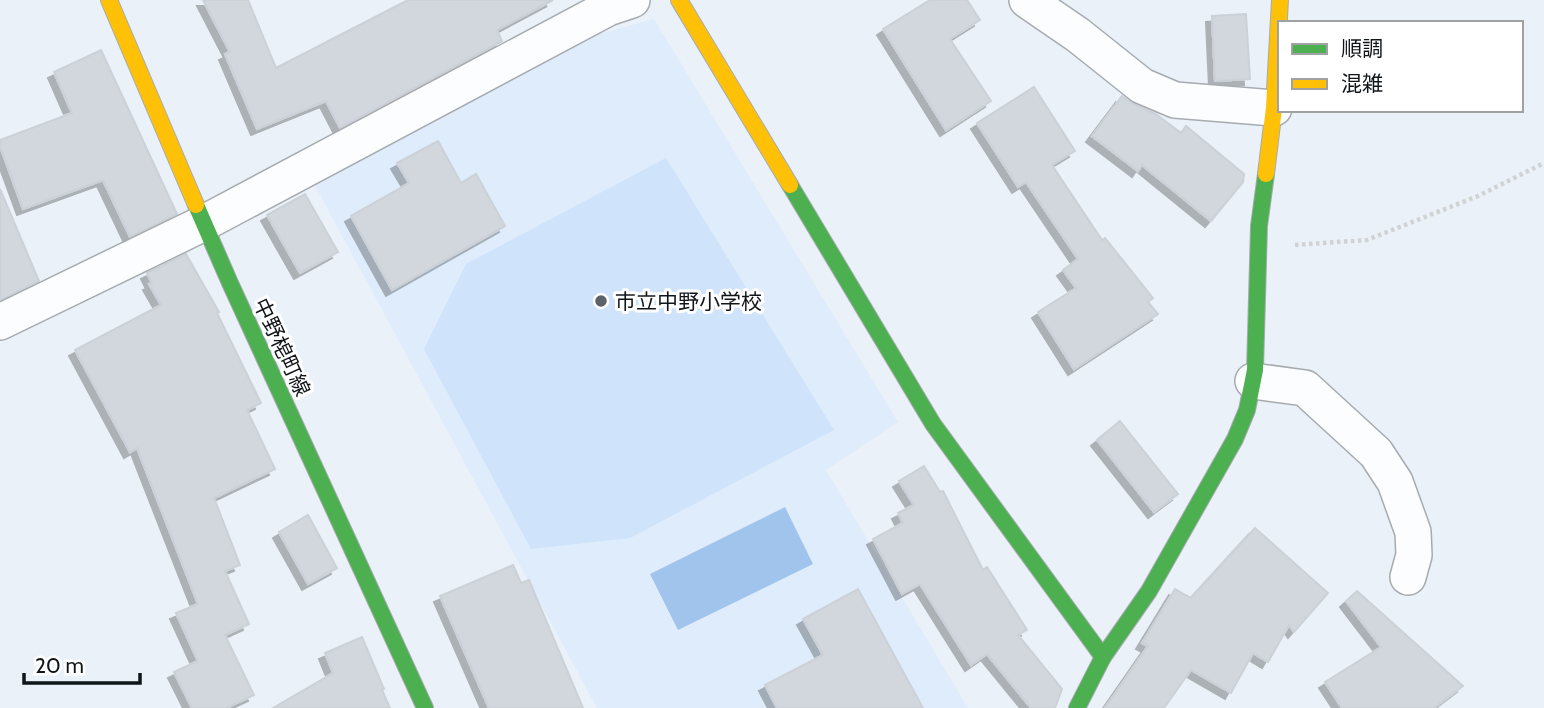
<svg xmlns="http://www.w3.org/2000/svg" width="1544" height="708" viewBox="0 0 1544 708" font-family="Cabin,'Noto Sans JP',sans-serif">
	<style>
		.built { fill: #deecfb }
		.green { fill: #cfe3fb }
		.water { fill: #a1c4ed }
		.building { fill: #d1d7dd; stroke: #ccd1d8; stroke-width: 2; filter: url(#shadow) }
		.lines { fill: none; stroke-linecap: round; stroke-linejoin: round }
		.street-casing { stroke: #a6abb0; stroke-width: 38 }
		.fast-casing { stroke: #a6abb0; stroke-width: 18 }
		.slow-casing { stroke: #a6abb0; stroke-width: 18 }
		.path { stroke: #d0d2d4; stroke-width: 4.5; stroke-dasharray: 3.5 3.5; stroke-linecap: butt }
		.street { stroke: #fcfdfe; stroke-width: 35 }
		.fast { stroke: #4caf50; stroke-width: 16 }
		.slow { stroke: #ffc107; stroke-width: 16 }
		.poi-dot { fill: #5d6268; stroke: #fff; stroke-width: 2.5 }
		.labels { text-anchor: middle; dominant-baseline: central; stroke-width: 6; stroke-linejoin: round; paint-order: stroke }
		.poi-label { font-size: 21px; fill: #10151a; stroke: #fff; text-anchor: start }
		.street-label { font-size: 21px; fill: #10151a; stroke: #fff }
	</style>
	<defs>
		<filter id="shadow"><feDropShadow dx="-6" dy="6" stdDeviation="0" flood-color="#0004"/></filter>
	</defs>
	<rect width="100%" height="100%" fill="#ebf1f8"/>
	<path class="built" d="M654,19L898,422L826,470L968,708H597L312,180L602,33Z"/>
	<path class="green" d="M666,158L834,430L630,538L531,549L424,349L466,264Z"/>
	<path class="water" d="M785,507L813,564L678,630L650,574Z"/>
	<g class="building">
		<path d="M203,0H248L276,68L408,0H553L497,30L502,41L340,128L326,101L257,129L225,54L230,52Z"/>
		<path d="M930,0H967L980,20L950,39L991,101L946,130L883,29Z"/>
		<path d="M1246,14L1250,79L1215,81L1212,16Z"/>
		<path d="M101,50L177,214L130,237L103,180L23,209L0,146V140L72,113L54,72Z"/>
		<path d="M1034,87L1075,151L1052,165L1102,240L1105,238L1153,298L1148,302L1158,314L1074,369L1038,312L1076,288L1063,270L1078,259L1026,182L1018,187L977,123Z"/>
		<path d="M1122,96L1134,104L1156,114L1181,133L1186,126L1244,174L1243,182L1211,221L1142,165L1138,171L1092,136Z"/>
		<path d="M438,141L461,183L476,174L505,226L392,290L351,216L409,183L397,163Z"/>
		<path d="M0,189L39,281L0,300Z"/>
		<path d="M305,194L338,252L300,273L267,215Z"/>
		<path d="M186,254L219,312L217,313L261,403L247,410L275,469L214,498L240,565L225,571L249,624L225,635L254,695L226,708H192L174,672L198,661L176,613L198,604L137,448L130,452L75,350L161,305L149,284L152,283L147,273Z"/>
		<path d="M1120,421L1178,494L1154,512L1097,440Z"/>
		<path d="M924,466L940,492L943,491L983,570L987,567L1027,630L1018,635L1062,689L1055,708H1031L987,654L971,665L920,584L902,594L873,539L903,523L898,513L914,505L899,481Z"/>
		<path d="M308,515L337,568L308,584L279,532Z"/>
		<path d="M1255,528L1328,593L1294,632L1289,625L1268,662L1253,653L1231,693L1191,670L1164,708H1105L1148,646L1142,643L1175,589L1191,598Z"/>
		<path d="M513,565L521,583L529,580L583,708H489L440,596Z"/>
		<path d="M858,589L923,708H777L765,685L823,655L803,619Z"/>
		<path d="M1357,591L1463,686L1434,708H1342L1325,682L1381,647L1346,601Z"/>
		<path d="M362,637L384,689L382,690L390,708H273L333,673L325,653Z"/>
	</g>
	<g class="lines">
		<g class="street-casing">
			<g id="street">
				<path d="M1027,0L1078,35L1142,86L1175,100L1274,108"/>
				<path d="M0,322L204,223L608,8L632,0"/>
				<path d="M1253,381L1305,388L1376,453L1395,482L1413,532L1414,555L1408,577"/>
			</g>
		</g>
		<g class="fast-casing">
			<g id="fast">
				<path d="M790,185L933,424L1103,657"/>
				<path d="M196,205L230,283L425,708"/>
				<path d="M1077,708L1103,657L1149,591L1235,439L1247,410L1255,370L1259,226L1266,174"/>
			</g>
		</g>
		<g class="slow-casing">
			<g id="slow">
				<path d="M109,0L196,205"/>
				<path d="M679,0L790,185"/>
				<path d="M1266,174L1274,108L1280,0"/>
			</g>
		</g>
		<path class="path" d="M1295,245L1367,240L1478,196L1544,163"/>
		<use href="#street" class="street"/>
		<use href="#fast" class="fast"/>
		<use href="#slow" class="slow"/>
	</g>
	<circle class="poi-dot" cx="601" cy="301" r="7"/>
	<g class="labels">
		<g class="poi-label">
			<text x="615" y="301">市立中野小学校</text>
		</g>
		<g class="street-label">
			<text transform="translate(282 347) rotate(65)">中野梍町線</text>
		</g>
	</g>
	<rect x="1278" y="21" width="245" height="91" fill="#ffffff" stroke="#9fa1a3" stroke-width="2"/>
	<rect x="1292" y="44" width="35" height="10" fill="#4caf50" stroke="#9fa1a3" stroke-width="2"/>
	<text x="1341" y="56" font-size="21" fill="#10151a">順調</text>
	<rect x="1292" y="79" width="35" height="10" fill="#ffc107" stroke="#9fa1a3" stroke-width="2"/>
	<text x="1341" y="91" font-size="21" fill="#10151a">混雑</text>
	<path d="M24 673v10h116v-10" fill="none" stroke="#10151a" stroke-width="3.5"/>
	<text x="35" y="673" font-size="21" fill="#10151a" stroke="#ffffff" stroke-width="5" paint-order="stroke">20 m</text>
</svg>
